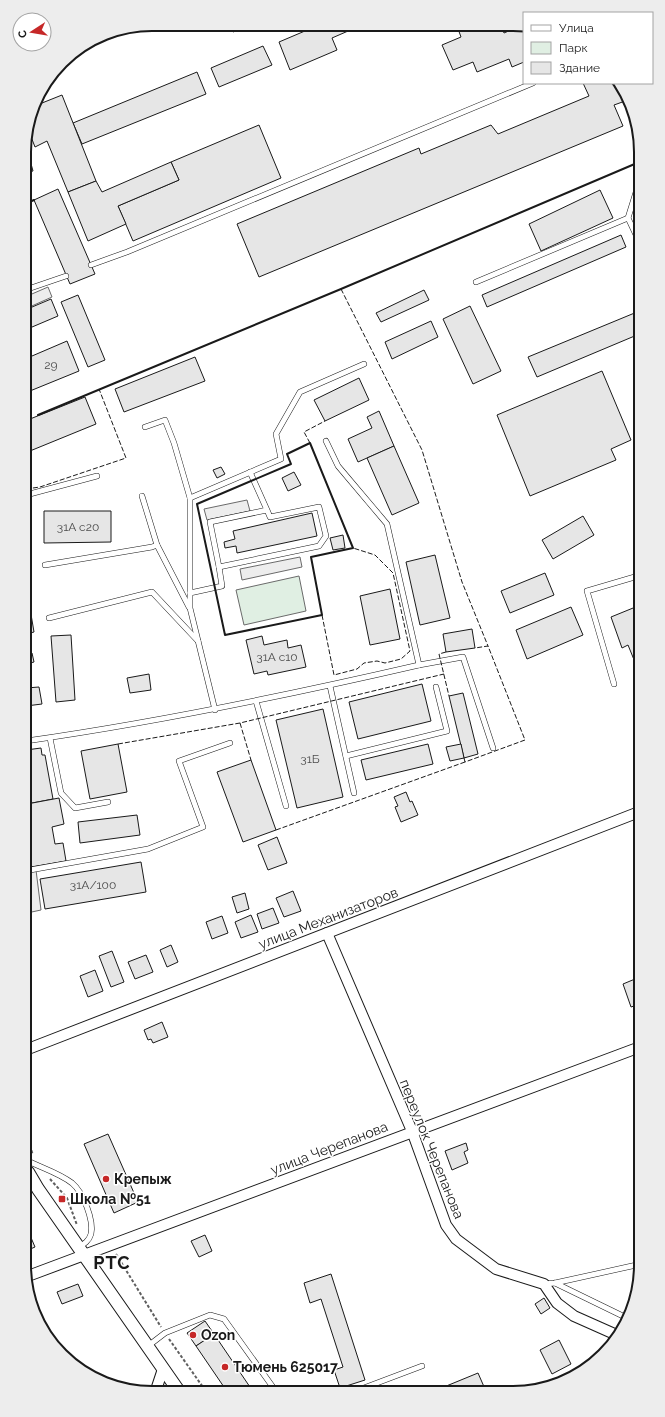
<svg xmlns="http://www.w3.org/2000/svg" width="665" height="1417" viewBox="0 0 665 1417" font-family="Raleway,sans-serif">
	<style>
		.green { fill: #e0efe3; stroke: #6a6a6a }
		.parking { fill: #ededed; stroke: #6a6a6a }
		.building { fill: #e6e6e6; stroke: #1a1a1a }
		.lines { fill: none; stroke-linecap: round; stroke-linejoin: round }
		.service-casing { stroke: #1a1a1a; stroke-width: 6 }
		.minor-casing { stroke: #1a1a1a; stroke-width: 12 }
		.tertiary-casing { stroke: #1a1a1a; stroke-width: 14 }
		.path { stroke: #5f5f5f; stroke-width: 2; stroke-dasharray: 3 2; stroke-linecap: butt }
		.service { stroke: #fff; stroke-width: 5 }
		.minor { stroke: #fff; stroke-width: 10 }
		.tertiary { stroke: #fff; stroke-width: 12 }
		.fence { stroke: #1a1a1a; stroke-width: 1; stroke-dasharray: 5 2; stroke-linecap: butt }
		.wall { stroke: #1a1a1a; stroke-width: 2 }
		.poi-dot { fill: #c62828; stroke: #fff; stroke-width: 1.5 }
		.labels { text-anchor: middle; dominant-baseline: central; stroke-width: 3; stroke-linejoin: round; paint-order: stroke }
		.number-label { font-size: 12px; fill: #4d4d4d }
		.street-label { font-size: 14px; fill: #1a1a1a; stroke: #fff }
		.poi-label { font-size: 14px; font-weight: bold; fill: #1a1a1a; stroke: #fff; text-anchor: start }
		.district-label { font-size: 18px; font-weight: bold; letter-spacing: 1px; fill: #1a1a1a; stroke: #fff }
		.rim { fill: none; stroke: #1a1a1a; stroke-width: 2 }
	</style>
	<rect width="100%" height="100%" fill="#fff"/>
	<path class="green" d="M299,576L306,611L244,625L236,590Z"/>
	<g class="parking">
		<path d="M48,287L52,297L25,309V297Z"/>
		<path d="M247,500L250,511L207,520L204,509Z"/>
		<path d="M300,557L302,567L242,580L240,569Z"/>
		<path d="M36,870L41,910L27,913V872Z"/>
	</g>
	<g class="building">
		<path d="M230,24L250,25L233,32Z"/>
		<path d="M319,25H354L355,28L332,38L337,50L290,70L279,42Z"/>
		<path d="M457,26H501L504,33L520,26H524V62L512,67L509,59L477,72L473,62L453,70L442,45L461,37Z"/>
		<path d="M263,46L272,65L219,87L211,68Z"/>
		<path d="M197,72L206,94L82,144L73,123Z"/>
		<path d="M583,83H621L628,100L614,105L623,126L259,277L237,224L419,148L421,154L491,125L498,134L589,96Z"/>
		<path d="M62,95L96,181L68,192L47,141L35,147L28,129L36,101L37,105Z"/>
		<path d="M259,125L281,178L133,241L118,206L179,180L171,162Z"/>
		<path d="M25,142L33,171L24,173V143Z"/>
		<path d="M171,162L179,180L118,206L126,224L88,241L68,192L96,181L102,192Z"/>
		<path d="M58,189L95,274L70,284L34,200Z"/>
		<path d="M600,190L613,218L541,251L529,224Z"/>
		<path d="M621,235L626,247L487,307L482,295Z"/>
		<path d="M25,258L30,278L25,280Z"/>
		<path d="M424,290L429,300L381,322L376,313Z"/>
		<path d="M78,295L105,360L88,367L61,302Z"/>
		<path d="M51,299L58,316L25,330V310Z"/>
		<path d="M470,306L501,371L473,384L443,319Z"/>
		<path d="M637,312V335L537,377L528,357Z"/>
		<path d="M431,321L438,337L392,359L385,342Z"/>
		<path d="M67,341L79,371L25,393V359Z"/>
		<path d="M195,357L205,381L124,412L115,389Z"/>
		<path d="M602,371L631,440L611,449L616,460L530,496L497,415Z"/>
		<path d="M359,378L369,400L325,421L314,400Z"/>
		<path d="M85,397L96,424L25,453V421Z"/>
		<path d="M379,411L394,446L358,462L348,439L372,428L367,417Z"/>
		<path d="M394,446L419,503L392,515L367,458Z"/>
		<path d="M221,467L225,474L217,478L213,470Z"/>
		<path d="M294,472L301,485L288,491L282,478Z"/>
		<path d="M44,511H111V542L44,543Z"/>
		<path d="M312,513L317,536L237,553L236,546L225,548L224,542L235,539L233,531Z"/>
		<path d="M583,516L594,535L553,559L542,540Z"/>
		<path d="M343,535L345,548L333,550L330,538Z"/>
		<path d="M435,555L450,618L420,625L406,562Z"/>
		<path d="M545,573L554,595L510,613L501,591Z"/>
		<path d="M26,585L34,632L26,634Z"/>
		<path d="M390,589L400,639L370,645L360,596Z"/>
		<path d="M638,606L639,672L628,645L622,648L611,617Z"/>
		<path d="M571,607L583,635L527,659L516,630Z"/>
		<path d="M472,629L475,648L446,652L443,634Z"/>
		<path d="M71,635L75,700L56,702L51,636Z"/>
		<path d="M262,636L264,645L287,640L288,648L301,645L306,667L268,675L267,671L254,674L246,640Z"/>
		<path d="M32,653L34,662L26,664V654Z"/>
		<path d="M149,674L151,690L130,693L127,678Z"/>
		<path d="M422,684L431,721L358,739L349,702Z"/>
		<path d="M39,687L42,704L26,706V688Z"/>
		<path d="M463,693L478,754L464,758L449,696Z"/>
		<path d="M323,709L343,797L297,808L276,720Z"/>
		<path d="M118,744L127,792L90,799L81,751Z"/>
		<path d="M428,744L433,764L366,780L361,760Z"/>
		<path d="M461,744L464,758L450,761L446,747Z"/>
		<path d="M41,748L42,755H45L53,799L27,804L26,750Z"/>
		<path d="M251,760L276,830L243,842L217,772Z"/>
		<path d="M406,792L410,802L412,801L418,815L401,822L395,807L398,806L394,797Z"/>
		<path d="M59,798L64,824L52,827L55,844L63,843L66,861L31,867L27,843V804Z"/>
		<path d="M137,815L140,835L80,843L78,822Z"/>
		<path d="M277,837L287,863L268,870L258,845Z"/>
		<path d="M141,862L146,892L45,909L40,879Z"/>
		<path d="M293,891L301,911L284,917L276,898Z"/>
		<path d="M245,893L249,909L237,913L232,897Z"/>
		<path d="M273,908L279,923L262,929L257,914Z"/>
		<path d="M251,915L258,932L241,938L235,922Z"/>
		<path d="M222,916L228,933L212,939L206,922Z"/>
		<path d="M171,945L178,962L167,967L160,950Z"/>
		<path d="M112,951L124,982L111,987L99,956Z"/>
		<path d="M146,955L153,972L135,979L128,962Z"/>
		<path d="M95,970L103,991L88,997L80,976Z"/>
		<path d="M635,979L637,984L640,983V1004L631,1007L623,984Z"/>
		<path d="M162,1022L168,1037L153,1043L151,1039L148,1040L144,1030Z"/>
		<path d="M108,1134L138,1202L114,1213L84,1144Z"/>
		<path d="M466,1143L468,1150L464,1152L468,1163L452,1170L445,1151Z"/>
		<path d="M29,1233L35,1247L28,1250V1234Z"/>
		<path d="M205,1235L212,1251L199,1257L191,1241Z"/>
		<path d="M331,1274L365,1380L340,1388L334,1370L343,1367L321,1299L310,1303L304,1283Z"/>
		<path d="M78,1284L83,1296L62,1304L57,1292Z"/>
		<path d="M544,1298L550,1308L541,1314L535,1304Z"/>
		<path d="M205,1321L214,1334L196,1346L187,1333Z"/>
		<path d="M214,1334L252,1390H226L196,1346Z"/>
		<path d="M559,1340L571,1364L552,1374L540,1350Z"/>
		<path d="M478,1373L485,1389H439Z"/>
	</g>
	<g class="lines">
		<g class="service-casing">
			<g id="service">
				<path d="M637,189L628,218L637,237"/>
				<path d="M91,265L127,252L533,83"/>
				<path d="M476,282L628,218"/>
				<path d="M25,290L66,276"/>
				<path d="M145,427L165,420L174,443L190,498"/>
				<path d="M250,472L267,510L210,522L219,567L319,546L326,536L319,507L270,517L267,510"/>
				<path d="M26,495L97,476"/>
				<path d="M142,496L157,545L189,607"/>
				<path d="M45,565L152,547L157,545"/>
				<path d="M190,593L222,586L219,567"/>
				<path d="M49,618L152,592L198,641"/>
				<path d="M419,665L463,657L493,748"/>
				<path d="M614,684L587,591L638,576"/>
				<path d="M330,686L354,793"/>
				<path d="M256,701L286,806"/>
				<path d="M215,710L190,608V498L281,459L276,434L300,392L364,364"/>
				<path d="M50,738L61,793L75,808L108,802"/>
				<path d="M26,741C159,722 289,695 419,665L387,524L338,466L326,441"/>
				<path d="M346,756L447,731L436,687"/>
				<path d="M27,869L30,870L148,849L203,827L179,761L230,743"/>
				<path d="M28,1161C42,1168 59,1173 72,1183C83,1192 94,1220 91,1234C89,1241 84,1244 79,1247"/>
				<path d="M555,1283L629,1319"/>
				<path d="M544,1284L555,1283L641,1264"/>
				<path d="M148,1346L165,1333L210,1315L224,1319L275,1390"/>
				<path d="M361,1389L422,1366"/>
			</g>
		</g>
		<g class="minor-casing">
			<g id="minor">
				<path d="M327,933L412,1131L446,1225L456,1239L496,1269L544,1284L557,1303L574,1316L619,1336"/>
				<path d="M28,1049L639,812"/>
				<path d="M28,1276L640,1047"/>
				<path d="M156,1390L163,1369"/>
			</g>
		</g>
		<g class="tertiary-casing">
			<path id="tertiary" d="M28,1172L38,1189L178,1390"/>
		</g>
		<g class="path">
			<path d="M28,1141L33,1155"/>
			<path d="M50,1179L67,1198L77,1225"/>
			<path d="M116,1254L161,1327"/>
			<path d="M169,1339L205,1390"/>
		</g>
		<use href="#service" class="service"/>
		<use href="#minor" class="minor"/>
		<use href="#tertiary" class="tertiary"/>
		<g class="fence">
			<path d="M341,289L422,450L462,582L488,646"/>
			<path d="M310,443L304,432L325,421"/>
			<path d="M26,489L40,487L126,458L99,389"/>
			<path d="M322,615L334,675L357,669L364,663L377,661L385,663L401,659L410,651L393,573L375,555L353,548"/>
			<path d="M446,652L439,654L449,696"/>
			<path d="M240,723L251,760"/>
			<path d="M118,744L240,723L444,674"/>
			<path d="M464,758L465,762L525,740L488,646L475,648"/>
			<path d="M276,830L465,762"/>
		</g>
		<g class="wall">
			<path d="M25,204L34,200"/>
			<path d="M38,415L341,289L637,163"/>
			<path d="M310,443L353,548L311,557L322,615L225,635L197,504L291,464L287,454Z"/>
		</g>
	</g>
	<g class="poi-dot">
		<circle cx="106" cy="1179" r="4"/>
		<rect x="58" y="1195" width="8" height="8" rx="2"/>
		<circle cx="193" cy="1335" r="4"/>
		<circle cx="225" cy="1367" r="4"/>
	</g>
	<g class="labels">
		<g class="number-label">
			<text x="51" y="365">29</text>
			<text x="78" y="527">31А с20</text>
			<text x="277" y="657">31А с10</text>
			<text x="310" y="759">31Б</text>
			<text x="93" y="885">31А/100</text>
		</g>
		<g class="street-label">
			<text transform="translate(328 918) rotate(-21)">улица Механизаторов</text>
			<text transform="translate(329 1148) rotate(-21)">улица Черепанова</text>
			<text transform="translate(432 1149) rotate(68)">переулок Черепанова</text>
		</g>
		<g class="poi-label">
			<text x="114" y="1179">Крепыж</text>
			<text x="70" y="1199">Школа №51</text>
			<text x="201" y="1335">Ozon</text>
			<text x="233" y="1367">Тюмень 625017</text>
		</g>
		<g class="district-label">
			<text x="112" y="1262">РТС</text>
		</g>
	</g>
	<path d="M0 0H665V1417H0ZM152 31H513A121 121 0 0 1 634 152V1265A121 121 0 0 1 513 1386H152A121 121 0 0 1 31 1265V152A121 121 0 0 1 152 31Z" fill="#ededed" fill-rule="evenodd"/>
	<path class="rim" d="M152 31H513A121 121 0 0 1 634 152V1265A121 121 0 0 1 513 1386H152A121 121 0 0 1 31 1265V152A121 121 0 0 1 152 31Z"/>
	<rect x="523" y="12" width="130" height="72" fill="#ffffff" stroke="#a3a3a3"/>
	<rect x="531" y="25" width="20" height="6" fill="#ffffff" stroke="#a3a3a3"/>
	<text x="559" y="32" font-size="12" fill="#1a1a1a">Улица</text>
	<rect x="531" y="42" width="20" height="12" fill="#e0efe3" stroke="#a3a3a3"/>
	<text x="559" y="52" font-size="12" fill="#1a1a1a">Парк</text>
	<rect x="531" y="62" width="20" height="12" fill="#e6e6e6" stroke="#a3a3a3"/>
	<text x="559" y="72" font-size="12" fill="#1a1a1a">Здание</text>
	<g transform="translate(32 32) rotate(258)"><circle r="19" fill="#ffffff" stroke="#a3a3a3"/>
	<path d="M0-3L7 15L0 10L-7 15Z" fill="#c62828"/>
	<text y="-6" font-size="11" font-weight="bold" text-anchor="middle" fill="#1a1a1a">С</text>
	</g>
</svg>
